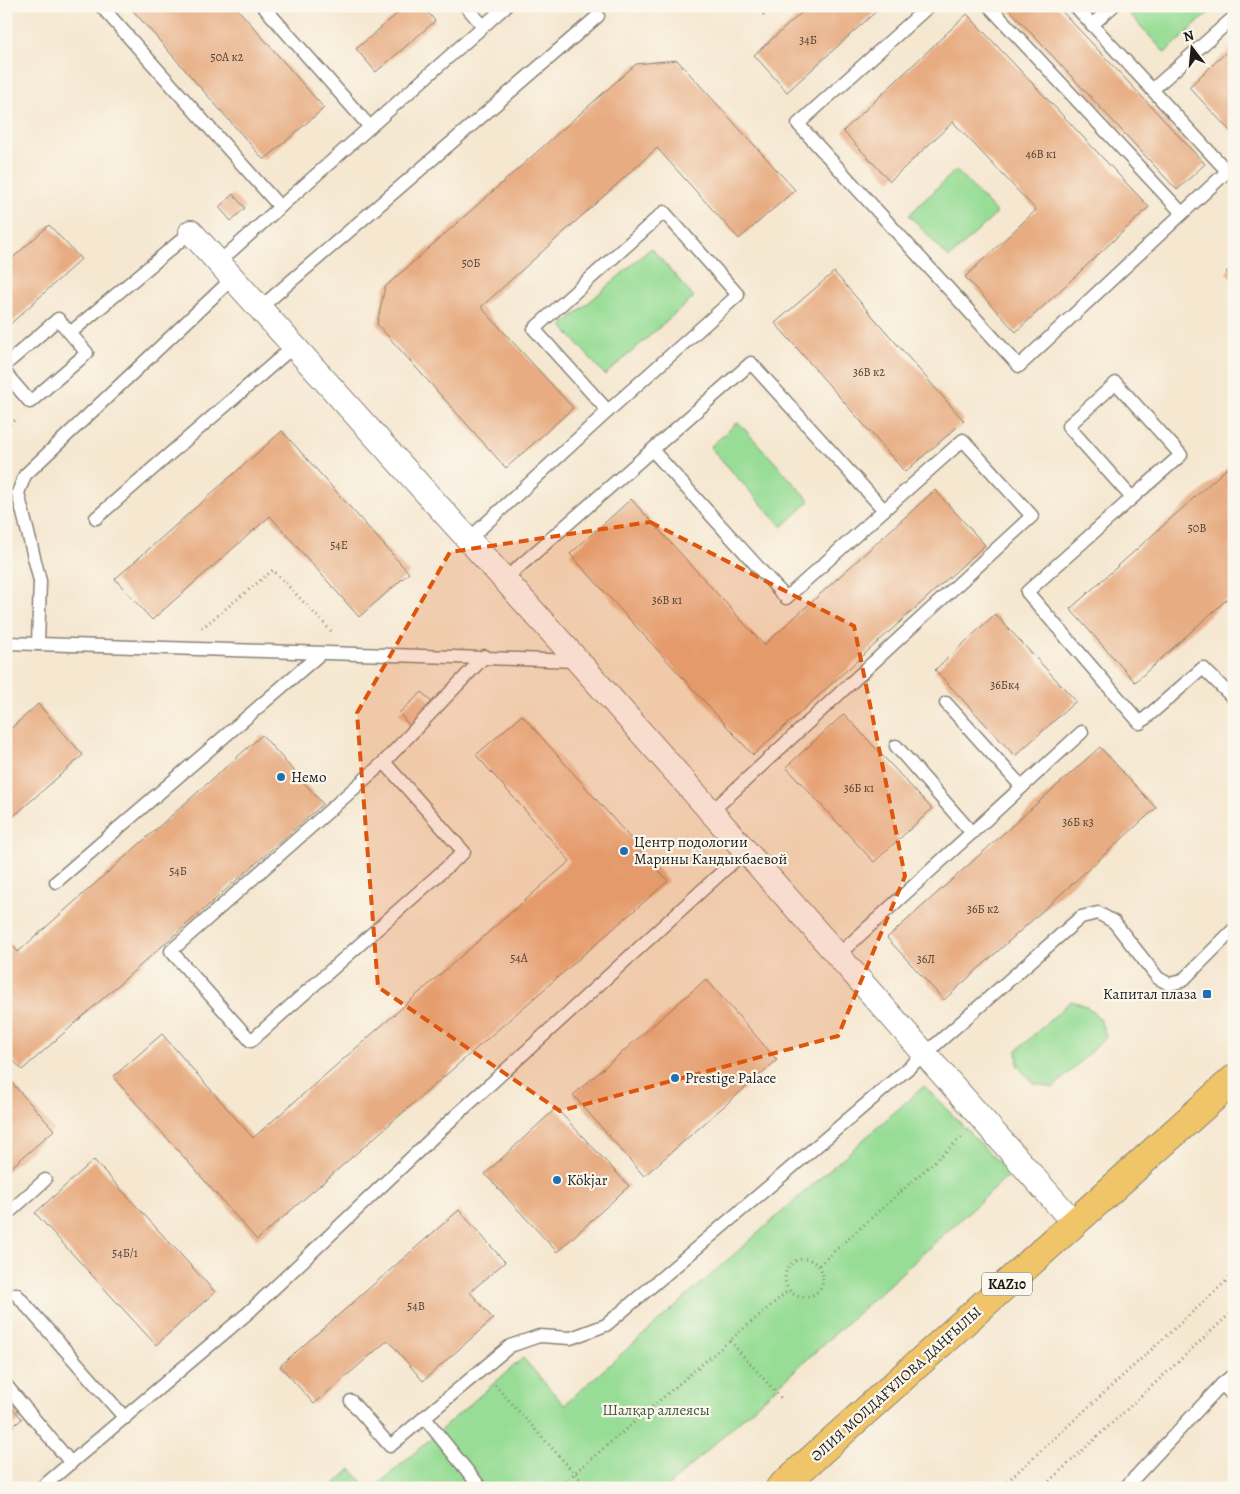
<svg xmlns="http://www.w3.org/2000/svg" width="1240" height="1494" viewBox="0 0 1240 1494" font-family="Alegreya,serif">
	<style>
		.green { fill: #98dd96; stroke: #5a7c59 }
		.building { fill: #e7ac81 }
		.lines { fill: none; stroke-linecap: round; stroke-linejoin: round }
		.lane-casing { stroke: #888276; stroke-width: 15 }
		.street-casing { stroke: #888276; stroke-width: 26 }
		.primary-casing { stroke: #888276; stroke-width: 30 }
		.path { stroke: #888276; stroke-width: 3; stroke-dasharray: 1 4; stroke-linecap: butt }
		.lane { stroke: #fff; stroke-width: 12 }
		.street { stroke: #fff; stroke-width: 24 }
		.primary { stroke: #f0c469; stroke-width: 28 }
		.marked { fill: #de560d; fill-opacity: 0.2; stroke: #de560d; stroke-width: 4; stroke-dasharray: 10 6; stroke-linejoin: round }
		.poi-dot { fill: #1f6fb2; stroke: #fbf7ec; stroke-width: 2 }
		.labels { text-anchor: middle; dominant-baseline: central; stroke-width: 4.5; stroke-linejoin: round; paint-order: stroke }
		.number-label { font-size: 12px; fill: #4f4035 }
		.shield { fill: #fbf7ec; stroke: #5f5e5a; stroke-width: 1 }
		.shield-label { font-size: 14px; font-weight: bold; fill: #1c1c1c }
		.poi-label { font-size: 15px; fill: #1c1c1c; stroke: #fbf7ec; text-anchor: start }
		.street-label { font-size: 15px; fill: #1c1c1c; stroke: #fbf7ec }
		.park-label { font-size: 15px; fill: #415641; stroke: #fbf7ec }
	</style>
	<rect width="100%" height="100%" fill="#fbf7ec"/>
	<filter id="ink" filterUnits="userSpaceOnUse"><feTurbulence type="fractalNoise" baseFrequency=".02" numOctaves="2"/><feDisplacementMap in="SourceGraphic" scale="10" xChannelSelector="R" yChannelSelector="G"/><feConvolveMatrix kernelMatrix="1 2 1 2 8 2 1 2 1" color-interpolation-filters="sRGB"/></filter>
	<filter id="wash" filterUnits="userSpaceOnUse"><feTurbulence type="fractalNoise" baseFrequency=".0096" numOctaves="4" result="noise"/><feDisplacementMap in="SourceGraphic" scale="20" xChannelSelector="R" yChannelSelector="G"/><feGaussianBlur stdDeviation="1.12" result="paint"/><feColorMatrix in="noise" values="0 0 0 0 0 0 0 0 0 0 0 0 0 0 0 0 0 1.4 0 .05"/><feComposite in="paint" operator="in"/></filter>
	<g filter="url(#wash)">
		<rect width="100%" height="100%" fill="#f5e7d0"/>
		<g class="green">
			<path d="M1134,6H1216L1165,53L1128,12Z"/>
			<path d="M956,170L997,213L949,258L909,215Z"/>
			<path d="M651,248L694,297L605,375L562,326Z"/>
			<path d="M738,422L810,501L782,527L710,447Z"/>
			<path d="M1071,1001C1092,1006 1101,1016 1106,1037L1053,1088L1034,1083L1018,1067L1017,1050Z"/>
			<path d="M924,1086L1010,1174L666,1488H374L523,1358L564,1405Z"/>
			<path d="M351,1469L368,1488H330Z"/>
		</g>
		<g id="blocks">
			<g class="building">
				<path d="M129,6H235L324,108L264,160Z"/>
				<path d="M406,6H423L435,21L376,72L356,49Z"/>
				<path d="M809,6H882L787,92L754,55Z"/>
				<path d="M1006,6H1057L1205,164L1177,190Z"/>
				<path d="M967,14L1149,207L1016,332L965,277L1036,210L953,122L890,181L843,131Z"/>
				<path d="M1234,45V129L1231,132L1189,87Z"/>
				<path d="M677,60L795,190L739,239L657,148L481,307L573,408L506,468L377,324L385,287L636,64Z"/>
				<path d="M233,194L245,208L231,221L219,207Z"/>
				<path d="M49,225L81,259L6,328V264Z"/>
				<path d="M1234,265V281L1226,272Z"/>
				<path d="M834,272L964,421L905,472L775,323Z"/>
				<path d="M282,431L409,573L359,617L270,516L152,620L115,579Z"/>
				<path d="M1234,462V593L1135,682L1070,609Z"/>
				<path d="M935,490L985,545L753,755L570,554L631,499L764,645Z"/>
				<path d="M995,614L1076,701L1015,756L935,670Z"/>
				<path d="M422,692L433,704L410,726L399,713Z"/>
				<path d="M38,704L83,755L6,823V733Z"/>
				<path d="M844,714L932,809L874,862L786,767Z"/>
				<path d="M522,715L668,881L257,1240L113,1077L162,1034L253,1138L570,861L476,755Z"/>
				<path d="M262,735L323,804L22,1070L6,1052V938L18,952Z"/>
				<path d="M1100,747L1156,808L944,1000L887,938Z"/>
				<path d="M706,979L777,1060L644,1176L573,1095Z"/>
				<path d="M6,1076L54,1130L6,1172Z"/>
				<path d="M556,1108L629,1186L557,1252L485,1174Z"/>
				<path d="M94,1160L215,1292L156,1345L35,1213Z"/>
				<path d="M459,1210L505,1262L470,1292L493,1319L423,1381L388,1340L314,1404L280,1366Z"/>
				<path d="M6,1401L22,1419L6,1432Z"/>
			</g>
		</g>
	</g>
	<g filter="url(#ink)">
		<use href="#blocks" fill-opacity="0" stroke="#888276" stroke-width="1"/>
		<g class="lines">
			<g class="lane-casing">
				<g id="lane">
					<path d="M101,6L280,207L506,6"/>
					<path d="M263,6L370,127"/>
					<path d="M466,6L483,26"/>
					<path d="M929,6L798,124L1019,366L1234,165"/>
					<path d="M989,6L1182,213"/>
					<path d="M1075,6L1227,171"/>
					<path d="M1092,25L1113,6"/>
					<path d="M1152,90L1234,17"/>
					<path d="M664,212L738,295L608,411L534,329Z"/>
					<path d="M219,262L280,207"/>
					<path d="M260,308L598,16"/>
					<path d="M70,333L191,232"/>
					<path d="M6,364L58,319L87,353L30,402L6,374"/>
					<path d="M1116,383L1181,455L1132,498L1068,426Z"/>
					<path d="M1132,498L1027,592L1140,723L1203,668L1234,699"/>
					<path d="M96,518L294,346"/>
					<path d="M469,539L608,411"/>
					<path d="M505,579L751,363L884,510L786,598L653,451"/>
					<path d="M6,643L578,661"/>
					<path d="M38,644L40,581L18,493L25,475L233,278"/>
					<path d="M946,703L1022,787"/>
					<path d="M896,746L972,833"/>
					<path d="M384,762L464,852L251,1041L171,951Z"/>
					<path d="M384,762L485,656"/>
					<path d="M711,812L1032,516L963,440L884,510"/>
					<path d="M56,882L320,654"/>
					<path d="M838,955L1082,732"/>
					<path d="M6,1215L45,1180"/>
					<path d="M16,1294L125,1418"/>
					<path d="M1234,1374L1222,1384L1234,1397"/>
					<path d="M6,1385L71,1463"/>
					<path d="M351,1401L390,1446L510,1346L539,1336L571,1338L606,1325L925,1054L1081,917L1098,913L1114,922L1158,978L1169,984L1182,981L1234,929"/>
					<path d="M424,1417L481,1488"/>
					<path d="M41,1488L249,1312L449,1122L746,850"/>
					<path d="M1125,1488L1222,1384"/>
				</g>
			</g>
			<g class="street-casing">
				<path id="street" d="M191,232L578,661L1074,1223"/>
			</g>
			<g class="primary-casing">
				<path id="primary" d="M780,1488L1234,1079"/>
			</g>
			<g class="path">
				<path d="M763,15L772,6"/>
				<path d="M6,427L18,418"/>
				<path d="M202,628L273,570L333,633"/>
				<circle cx="804" cy="1278" r="19"/>
				<path d="M819,1265L964,1135"/>
				<path d="M730,1341L781,1398"/>
				<path d="M495,1385L588,1488"/>
				<path d="M557,1488L789,1290"/>
				<path d="M1000,1488L1234,1274"/>
				<path d="M1042,1488L1234,1310"/>
			</g>
			<use href="#lane" class="lane"/>
			<use href="#street" class="street"/>
			<use href="#primary" class="primary"/>
		</g>
	</g>
	<path class="marked" d="M650,522L854,626L905,876L838,1036L560,1111L378,987L357,713L450,552Z"/>
	<g class="poi-dot">
		<circle cx="281" cy="777" r="5"/>
		<circle cx="624" cy="851" r="5"/>
		<rect x="1202" y="989" width="10" height="10" rx="2.5"/>
		<circle cx="675" cy="1078" r="5"/>
		<circle cx="557" cy="1180" r="5"/>
	</g>
	<g class="labels">
		<g class="number-label">
			<text x="808" y="40">34Б</text>
			<text x="227" y="57">50А к2</text>
			<text x="1041" y="154">46В к1</text>
			<text x="471" y="263">50Б</text>
			<text x="869" y="372">36В к2</text>
			<text x="1197" y="528">50В</text>
			<text x="339" y="545">54Е</text>
			<text x="667" y="600">36В к1</text>
			<text x="1005" y="685">36Бк4</text>
			<text x="859" y="788">36Б к1</text>
			<text x="1078" y="822">36Б к3</text>
			<text x="178" y="871">54Б</text>
			<text x="983" y="909">36Б к2</text>
			<text x="519" y="958">54А</text>
			<text x="926" y="959">36Л</text>
			<text x="125" y="1253">54Б/1</text>
			<text x="416" y="1306">54В</text>
		</g>
		<rect class="shield" x="982" y="1272.5" width="50" height="23" rx="4"/>
		<g class="shield-label">
			<text x="1007" y="1284">KAZ10</text>
		</g>
		<g class="poi-label">
			<text x="291" y="777">Немо</text>
			<text x="634" y="842">Центр подологии<tspan x="634" dy="17">Марины Кандыкбаевой</tspan></text>
			<text x="1197" y="994" text-anchor="end">Капитал плаза</text>
			<text x="685" y="1078">Prestige Palace</text>
			<text x="567" y="1180">Kökjar</text>
		</g>
		<g class="street-label">
			<text transform="translate(896 1384) rotate(-42)">ӘЛИЯ МОЛДАҒҰЛОВА ДАҢҒЫЛЫ</text>
		</g>
		<g class="park-label">
			<text x="656" y="1410">Шалқар аллеясы</text>
		</g>
	</g>
	<rect width="1240" height="1494" fill="none" stroke="#fbf7ec" stroke-width="25"/>
	<g transform="translate(1192 48) rotate(344)" stroke="#fbf7ec" stroke-width="4" paint-order="stroke">
	<path d="M0-4L9 19L0 12L-9 19Z" fill="#1c1c1c"/>
	<text y="-8" font-size="14" font-weight="bold" text-anchor="middle" fill="#1c1c1c">N</text>
	</g>
</svg>
